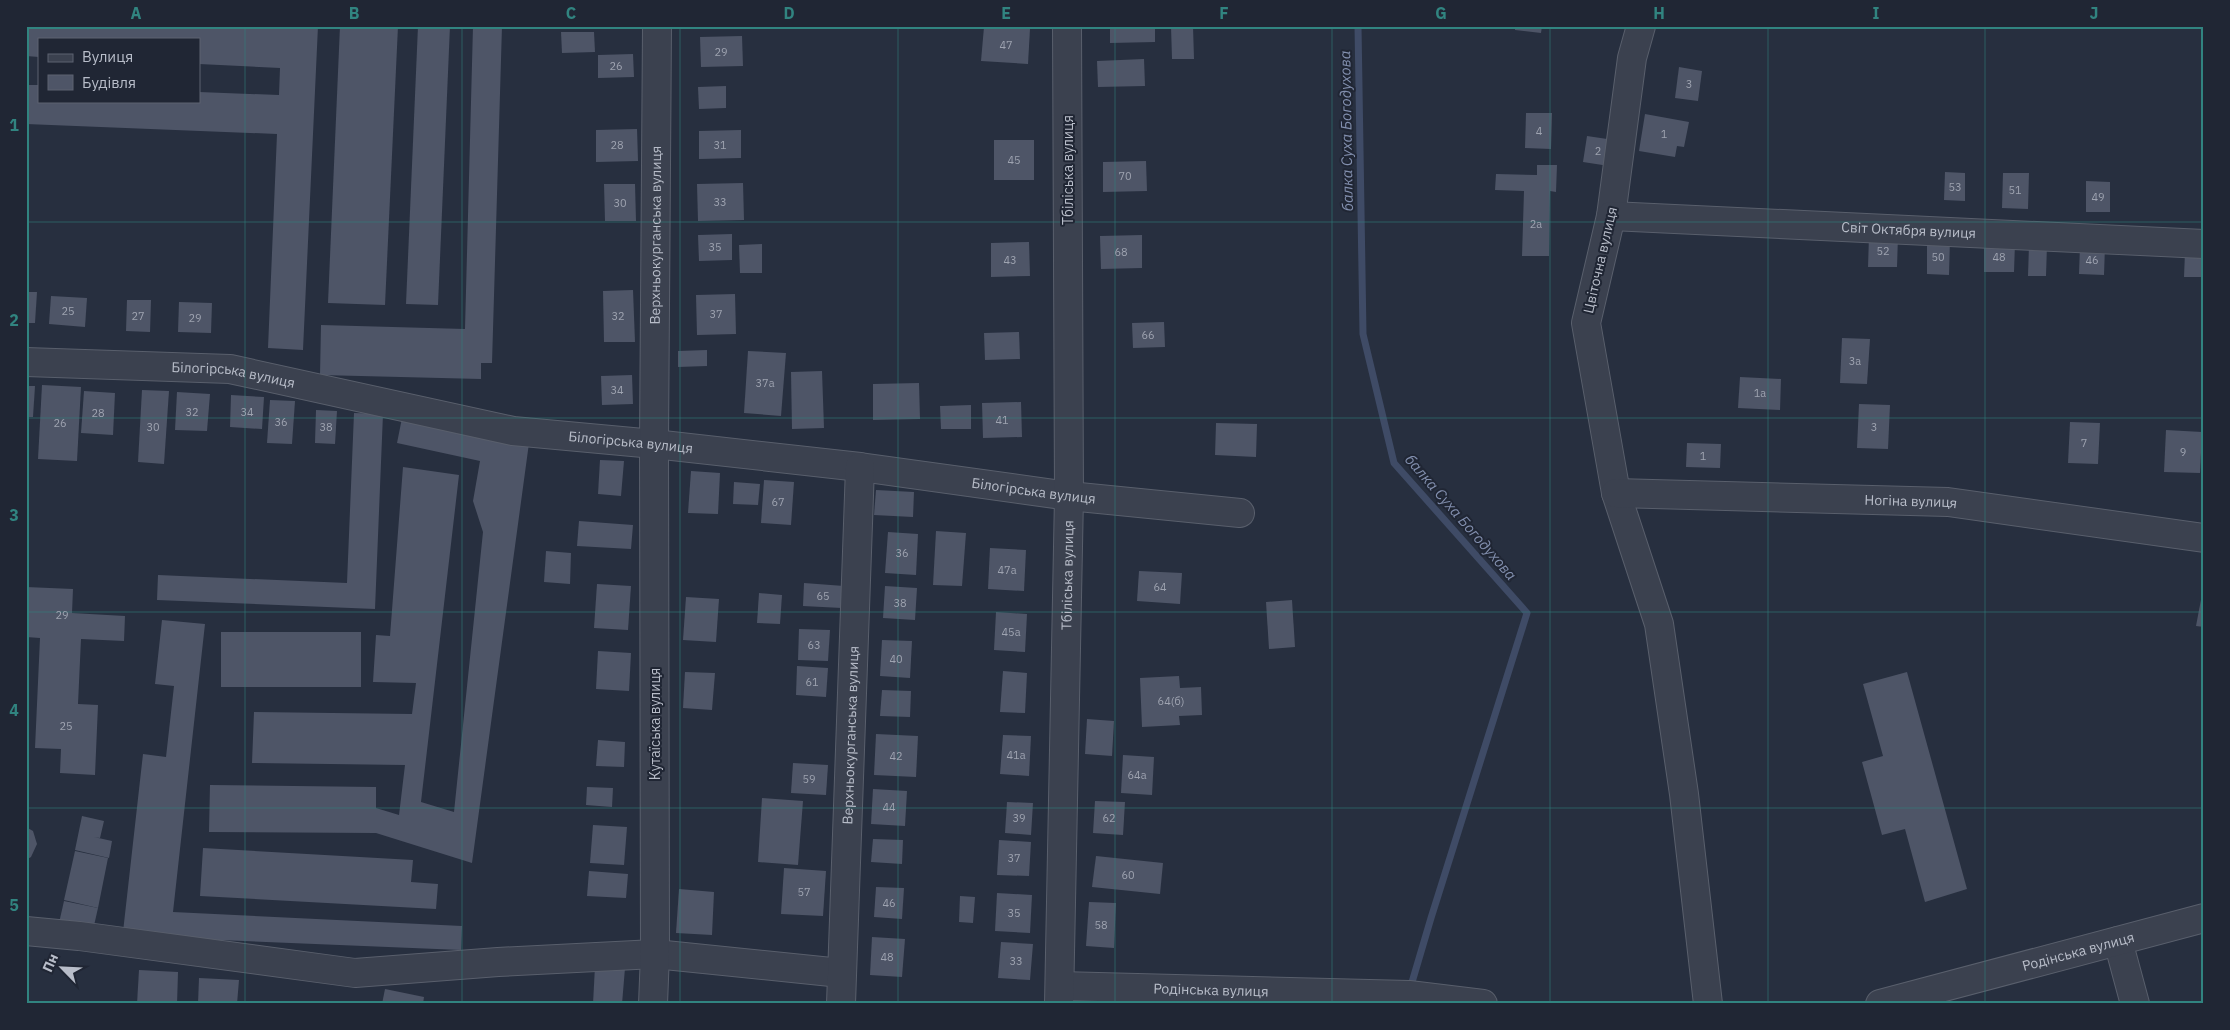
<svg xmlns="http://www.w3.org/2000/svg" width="2230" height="1030" viewBox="0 0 2230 1030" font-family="'IBM Plex Sans',sans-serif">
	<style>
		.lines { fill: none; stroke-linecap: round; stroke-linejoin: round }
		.stream { stroke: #3f4b66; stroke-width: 7 }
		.building { fill: #4e5567 }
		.minor-casing { stroke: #595f6c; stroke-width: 30 }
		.minor { stroke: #3b414f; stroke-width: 28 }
		.grid { fill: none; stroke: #318480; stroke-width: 1; stroke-opacity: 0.55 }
		.labels { text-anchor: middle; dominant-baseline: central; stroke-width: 4; stroke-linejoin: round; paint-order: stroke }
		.number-label { font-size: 11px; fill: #9ea3b0 }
		.street-label { font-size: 14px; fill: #b8bdc9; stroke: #202634 }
		.water-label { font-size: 15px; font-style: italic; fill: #828fae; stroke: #202634 }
		.neatline { fill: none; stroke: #318480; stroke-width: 2 }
		.grid-label { font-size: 16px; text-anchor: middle; font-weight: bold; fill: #318480 }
	</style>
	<rect width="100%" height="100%" fill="#272f3f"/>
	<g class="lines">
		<path class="stream" d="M1358,26L1363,334L1394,463L1527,613L1431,918L1410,989"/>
	</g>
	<g class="building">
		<path d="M26,26H318L303,350L268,348L277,134L26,124V85H39V101H199V92L279,95L280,68L199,64V39H39V57L26,56Z"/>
		<path d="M340,26H398L385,305L328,303Z"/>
		<path d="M418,26H450L438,305L406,304Z"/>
		<path d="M473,26H502L492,363H481V379L320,375L321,325L465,329Z"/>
		<path d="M1110,26H1155V42L1110,43Z"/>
		<path d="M1171,26H1193L1194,59H1172Z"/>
		<path d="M1515,26H1542L1541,33L1515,30Z"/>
		<path d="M984,27L1030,29L1028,64L981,61Z"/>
		<path d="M561,32H594L595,52L562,53Z"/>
		<path d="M742,36L743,66L701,67L700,37Z"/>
		<path d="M633,54L634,77L598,78V55Z"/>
		<path d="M1144,59L1145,86L1098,87L1097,61Z"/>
		<path d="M1679,67L1702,71L1698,101L1675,98Z"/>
		<path d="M726,86V108L699,109L698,87Z"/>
		<path d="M1526,113H1552L1551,149L1525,148Z"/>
		<path d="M1645,114L1689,122L1684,147L1677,146L1675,157L1639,151Z"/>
		<path d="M637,129L638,161L596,162V130Z"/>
		<path d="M741,130V158L699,159V131Z"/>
		<path d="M1587,136L1614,140L1609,166L1583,162Z"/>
		<rect x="994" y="140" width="40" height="40"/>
		<path d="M1146,161L1147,191L1103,192V162Z"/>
		<path d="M1537,165H1557L1556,192L1550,191L1549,256H1522L1524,191L1495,190L1496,174L1537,175Z"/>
		<path d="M1945,172L1965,173V201L1944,200Z"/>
		<path d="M2003,173H2029L2028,209L2002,208Z"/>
		<path d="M2086,181L2110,182V212H2086Z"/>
		<path d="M743,183L744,220L698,221L697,184Z"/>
		<path d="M604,184H635L636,221H605Z"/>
		<path d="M732,234V260L699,261L698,235Z"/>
		<path d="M1142,235V268L1101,269L1100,236Z"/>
		<path d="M1869,235L1898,236L1897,267H1868Z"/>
		<path d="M1927,239H1950L1949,275L1927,274Z"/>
		<path d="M1029,242L1030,276L991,277V243Z"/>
		<path d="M1984,242L2015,243L2014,272H1984Z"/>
		<path d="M762,244V273H740L739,245Z"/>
		<path d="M2029,245H2047L2046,276H2028Z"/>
		<path d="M2080,246H2105L2104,275L2079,274Z"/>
		<path d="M2185,252H2204V277H2184Z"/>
		<path d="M633,290L635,342H604L603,291Z"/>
		<path d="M26,292H37L35,323H26Z"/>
		<path d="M735,294L736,334L697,335L696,295Z"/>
		<path d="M51,296L87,298L85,327L49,324Z"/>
		<path d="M127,300H151L150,332L126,331Z"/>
		<path d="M179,302L212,303L211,333L178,332Z"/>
		<path d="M1164,322L1165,347L1133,348L1132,323Z"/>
		<path d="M1019,332L1020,359L985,360L984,333Z"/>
		<path d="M1842,338L1870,339L1867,384L1840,383Z"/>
		<path d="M707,350V366L678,367V351Z"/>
		<path d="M748,351L786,353L781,416L744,413Z"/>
		<path d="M822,371L824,428L792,429L791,372Z"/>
		<path d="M632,375L633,404L602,405L601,376Z"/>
		<path d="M1740,377L1781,379L1780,410L1738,408Z"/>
		<path d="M919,383L920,419L873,420V384Z"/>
		<path d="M42,385L81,387L77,461L38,459Z"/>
		<path d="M26,386H35L33,417H26Z"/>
		<path d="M142,390L169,391L164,464L138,462Z"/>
		<path d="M84,391L115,393L113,435L81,433Z"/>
		<path d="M177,392L210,394L207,431L175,430Z"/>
		<path d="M231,395L264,397L262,429L230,427Z"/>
		<path d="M270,400L295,401L292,444L267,443Z"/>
		<path d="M1021,402L1022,437L983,438L982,403Z"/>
		<path d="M1859,404L1890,405L1888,449L1857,448Z"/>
		<path d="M971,405V429H941L940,406Z"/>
		<path d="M316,410L337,411L335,444L315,443Z"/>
		<path d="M354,413L383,414L375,609L157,600L158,575L347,583Z"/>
		<path d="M402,418L529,443L472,863L376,833L209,832L210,785L376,787V808L399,815L405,765L252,763L254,712L412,714L416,683L373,682L376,635L390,636L403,467L459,475L421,802L454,812L483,532L473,501L480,461L397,443Z"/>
		<path d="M2070,422L2100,423L2098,464L2068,463Z"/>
		<path d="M1216,423L1257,424L1256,457L1215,455Z"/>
		<path d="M2166,430L2202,432L2200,473L2164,472Z"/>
		<path d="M1687,443L1721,444L1720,468L1686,467Z"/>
		<path d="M600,460L624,461L621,496L598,494Z"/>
		<path d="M691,471L720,473L718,514L688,513Z"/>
		<path d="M764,480L794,482L791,525L761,523Z"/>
		<path d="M734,482L760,484L758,505L733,504Z"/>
		<path d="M876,490L914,492L913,517L874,515Z"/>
		<path d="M579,521L633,525L631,549L577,546Z"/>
		<path d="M936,531L966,533L962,586L933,585Z"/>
		<path d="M888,532L918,534L916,575L885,573Z"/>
		<path d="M990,548L1026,550L1024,591L988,589Z"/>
		<path d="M546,551L571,553L570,584L544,582Z"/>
		<path d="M1139,571L1182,573L1180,604L1137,601Z"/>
		<path d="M804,583L844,586L842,608L803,606Z"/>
		<path d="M597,584L631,586L628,630L594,628Z"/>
		<path d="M885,586L917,588L915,620L883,618Z"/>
		<path d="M26,587L73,589L72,613L125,616L124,641L81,639L78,704L98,705L95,775L60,773L61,749L35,748L40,638L26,637Z"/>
		<path d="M2203,589H2204V627L2196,626Z"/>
		<path d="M759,593L782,595L780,624L757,623Z"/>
		<path d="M686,597L719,599L716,642L683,640Z"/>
		<path d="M1292,600L1295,647L1269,649L1266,602Z"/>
		<path d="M996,612L1027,614L1025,652L994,650Z"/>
		<path d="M162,620L205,624L173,912L462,926L461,950L170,938L123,932L143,754L166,757L174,686L155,684Z"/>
		<path d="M799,629L830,630L828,661L798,660Z"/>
		<rect x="221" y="632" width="140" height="55"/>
		<path d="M882,640L912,641L910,678L880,676Z"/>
		<path d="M598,651L631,653L629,691L596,689Z"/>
		<path d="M797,666L828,668L826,697L796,695Z"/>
		<path d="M1003,671L1027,673L1025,713L1000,712Z"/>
		<path d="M685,672L715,673L712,710L683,708Z"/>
		<path d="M1907,672L1967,889L1925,902L1905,829L1882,835L1862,762L1883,756L1863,684Z"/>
		<path d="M1179,676L1180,688L1201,687L1202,715L1179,716L1180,725L1142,727L1140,678Z"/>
		<path d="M882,690L911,691L910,717L880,716Z"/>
		<path d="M1087,719L1114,721L1112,756L1085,754Z"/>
		<path d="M876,734L918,736L916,777L874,775Z"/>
		<path d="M1003,735L1031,736L1029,776L1000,774Z"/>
		<path d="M598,740L625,742L624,767L596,766Z"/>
		<path d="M1123,755L1154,757L1152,795L1121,793Z"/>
		<path d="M793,763L828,765L826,795L791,793Z"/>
		<path d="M587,787L613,788L612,807L586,805Z"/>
		<path d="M873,789L907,791L905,826L871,824Z"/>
		<path d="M762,798L803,801L798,865L758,862Z"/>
		<path d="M1095,801L1125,802L1123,835L1093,833Z"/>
		<path d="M1007,802L1033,803L1031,835L1005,833Z"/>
		<path d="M82,816L104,821L100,838L94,837L112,841L109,858L75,850Z"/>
		<path d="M593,825L627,827L624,865L590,863Z"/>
		<path d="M26,827L33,831L37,844L31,857L26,860Z"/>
		<path d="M873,839L903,840L902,864L871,862Z"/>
		<path d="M999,840L1031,842L1029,876L997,875Z"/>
		<path d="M203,848L413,860L411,882L438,884L436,909L200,896Z"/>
		<path d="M75,851L108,858L98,908L64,900Z"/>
		<path d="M1096,856L1163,863L1160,894L1092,887Z"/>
		<path d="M784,868L826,871L823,916L781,914Z"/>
		<path d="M589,871L628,874L626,898L587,896Z"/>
		<path d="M876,887L904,888L902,919L874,917Z"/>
		<path d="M679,889L714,892L712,935L676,933Z"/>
		<path d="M997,893L1032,895L1030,933L995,931Z"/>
		<path d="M960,896L975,897L973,923L959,922Z"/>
		<path d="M64,901L98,908L93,930L59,923Z"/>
		<path d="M1089,902L1116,903L1114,948L1086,946Z"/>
		<path d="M872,937L905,939L902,977L870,975Z"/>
		<path d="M1001,942L1033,944L1030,980L998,978Z"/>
		<path d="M595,966L625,968L622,1004H593Z"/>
		<path d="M139,970L178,972L177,1004H137Z"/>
		<path d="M199,978L239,980L237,1004H198Z"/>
		<path d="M385,989L424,997L423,1004H382Z"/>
	</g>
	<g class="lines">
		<g class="minor-casing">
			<g id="minor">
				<path d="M1641,26L1632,58L1611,216L1586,323L1616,493L1659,624L1684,794L1708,1004"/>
				<path id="s1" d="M1611,216L2204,244"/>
				<path id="s2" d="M26,362L230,369L513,431L654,444L860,467L1069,496L1240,513"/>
				<path id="s3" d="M1616,493L1948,502L2204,538"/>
				<path d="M26,931L79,936L355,973L498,962L655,954L841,973"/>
				<path d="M2118,941L2135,1004"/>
				<path id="s4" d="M1060,986L1409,995L1483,1004"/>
				<path id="s5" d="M653,1004L655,954L654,444L657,26"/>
				<path id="s6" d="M841,1004L860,467"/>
				<path id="s7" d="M1059,1004L1069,496L1067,26"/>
				<path id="s8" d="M1880,1004L2204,918"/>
			</g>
		</g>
		<use href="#minor" class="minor"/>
	</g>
	<path class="grid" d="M245,26V1004M462,26V1004M680,26V1004M898,26V1004M1115,26V1004M1332,26V1004M1550,26V1004M1768,26V1004M1985,26V1004M26,222H2204M26,418H2204M26,612H2204M26,808H2204"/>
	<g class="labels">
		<g class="number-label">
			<text x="1006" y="45">47</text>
			<text x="721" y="52">29</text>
			<text x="616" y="66">26</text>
			<text x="1689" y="84">3</text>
			<text x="1539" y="131">4</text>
			<text x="1664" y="134">1</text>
			<text x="617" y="145">28</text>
			<text x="720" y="145">31</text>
			<text x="1598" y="151">2</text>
			<text x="1014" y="160">45</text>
			<text x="1125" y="176">70</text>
			<text x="1955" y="187">53</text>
			<text x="2015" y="190">51</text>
			<text x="2098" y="197">49</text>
			<text x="720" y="202">33</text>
			<text x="620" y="203">30</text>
			<text x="1536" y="224">2а</text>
			<text x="715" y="247">35</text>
			<text x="1883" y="251">52</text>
			<text x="1121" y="252">68</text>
			<text x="1938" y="257">50</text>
			<text x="1999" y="257">48</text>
			<text x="1010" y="260">43</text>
			<text x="2092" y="260">46</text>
			<text x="68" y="311">25</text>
			<text x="716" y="314">37</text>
			<text x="138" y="316">27</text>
			<text x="618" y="316">32</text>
			<text x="195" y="318">29</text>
			<text x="1148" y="335">66</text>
			<text x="1855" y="361">3а</text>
			<text x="765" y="383">37а</text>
			<text x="617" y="390">34</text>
			<text x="1760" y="393">1а</text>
			<text x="192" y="412">32</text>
			<text x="247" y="412">34</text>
			<text x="98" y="413">28</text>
			<text x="1002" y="420">41</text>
			<text x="281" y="422">36</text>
			<text x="60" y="423">26</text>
			<text x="153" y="427">30</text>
			<text x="326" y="427">38</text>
			<text x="1874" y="427">3</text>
			<text x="2084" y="443">7</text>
			<text x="2183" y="452">9</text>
			<text x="1703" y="456">1</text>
			<text x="778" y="502">67</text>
			<text x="902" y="553">36</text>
			<text x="1007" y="570">47а</text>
			<text x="1160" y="587">64</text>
			<text x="823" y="596">65</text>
			<text x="900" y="603">38</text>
			<text x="62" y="615">29</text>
			<text x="1011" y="632">45а</text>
			<text x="814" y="645">63</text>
			<text x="896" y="659">40</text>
			<text x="812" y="682">61</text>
			<text x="1171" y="701">64(б)</text>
			<text x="66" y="726">25</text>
			<text x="1016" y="755">41а</text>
			<text x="896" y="756">42</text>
			<text x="1137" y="775">64а</text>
			<text x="809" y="779">59</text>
			<text x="889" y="807">44</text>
			<text x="1019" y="818">39</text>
			<text x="1109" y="818">62</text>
			<text x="1014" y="858">37</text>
			<text x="1128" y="875">60</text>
			<text x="804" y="892">57</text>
			<text x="889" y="903">46</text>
			<text x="1014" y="913">35</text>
			<text x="1101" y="925">58</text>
			<text x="887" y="957">48</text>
			<text x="1016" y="961">33</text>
		</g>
		<g class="street-label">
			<text transform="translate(1068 170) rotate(-90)">Тбіліська вулиця</text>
			<text stroke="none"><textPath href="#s1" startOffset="298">Світ Октября вулиця</textPath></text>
			<text stroke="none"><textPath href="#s5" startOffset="769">Верхньокурганська вулиця</textPath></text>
			<text transform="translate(1600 260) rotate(-77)">Цвiточна вулиця</text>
			<text stroke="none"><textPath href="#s2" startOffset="208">Білогірська вулиця</textPath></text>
			<text stroke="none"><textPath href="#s2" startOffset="612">Білогірська вулиця</textPath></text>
			<text stroke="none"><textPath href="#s2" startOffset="1018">Білогірська вулиця</textPath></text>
			<text stroke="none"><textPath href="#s3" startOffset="295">Ногіна вулиця</textPath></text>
			<text stroke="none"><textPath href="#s7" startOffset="429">Тбіліська вулиця</textPath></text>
			<text transform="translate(655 724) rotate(-90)">Кутаїська вулиця</text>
			<text stroke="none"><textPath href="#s6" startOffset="269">Верхньокурганська вулиця</textPath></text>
			<text stroke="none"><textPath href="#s8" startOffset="205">Родінська вулиця</textPath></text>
			<text stroke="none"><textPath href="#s4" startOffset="151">Родінська вулиця</textPath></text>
		</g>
		<g class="water-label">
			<text transform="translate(1346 131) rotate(-91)">балка Суха Богодухова</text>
			<text transform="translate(1461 517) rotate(49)">балка Суха Богодухова</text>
		</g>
	</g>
	<rect width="2230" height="1030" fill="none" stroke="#202634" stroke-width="55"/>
	<rect x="38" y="38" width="162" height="65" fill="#202634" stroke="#5d6270"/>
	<rect x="48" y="54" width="25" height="8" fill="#3b414f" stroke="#5d6270"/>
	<text x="82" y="62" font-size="15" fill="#b8bdc9">Вулиця</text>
	<rect x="48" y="75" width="25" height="15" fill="#4e5567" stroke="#5d6270"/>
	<text x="82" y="88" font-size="15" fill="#b8bdc9">Будівля</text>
	<g transform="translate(62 968) rotate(294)" stroke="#202634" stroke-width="4" paint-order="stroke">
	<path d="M0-4L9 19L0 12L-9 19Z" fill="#b8bdc9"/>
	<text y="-8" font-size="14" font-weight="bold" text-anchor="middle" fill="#b8bdc9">Пн</text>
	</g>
	<rect x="28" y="28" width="2174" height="974" class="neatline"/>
	<g class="grid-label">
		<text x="136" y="19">A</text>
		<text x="354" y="19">B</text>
		<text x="571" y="19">C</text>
		<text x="789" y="19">D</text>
		<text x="1006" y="19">E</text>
		<text x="1224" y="19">F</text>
		<text x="1441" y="19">G</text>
		<text x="1659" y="19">H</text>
		<text x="1876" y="19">I</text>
		<text x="2094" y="19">J</text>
		<text x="14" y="131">1</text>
		<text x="14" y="326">2</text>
		<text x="14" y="521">3</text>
		<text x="14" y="716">4</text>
		<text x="14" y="911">5</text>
	</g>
</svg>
